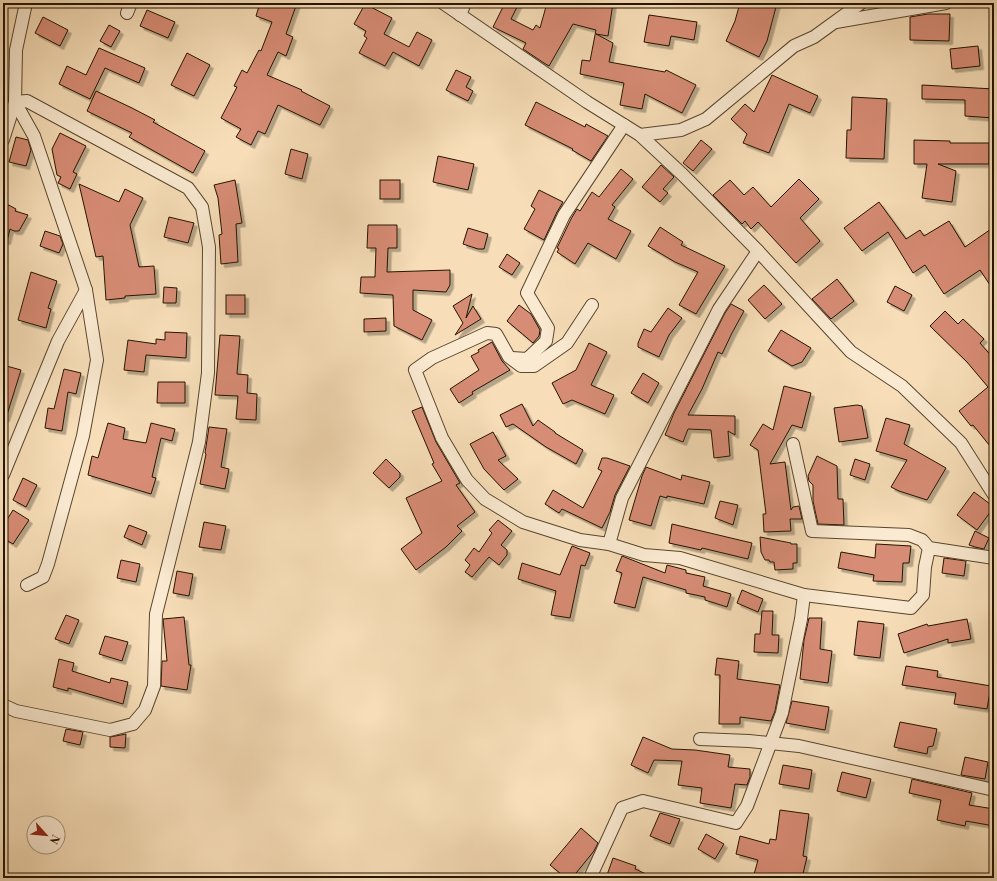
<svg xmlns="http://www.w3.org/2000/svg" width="997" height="881" viewBox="0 0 997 881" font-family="'Libre Bodoni',serif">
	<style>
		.building { fill: #d78c74; stroke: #241400; filter: url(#shadow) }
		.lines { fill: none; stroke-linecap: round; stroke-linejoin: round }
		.street-casing { stroke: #59462e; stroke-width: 14 }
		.street { stroke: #faead1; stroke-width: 12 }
	</style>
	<defs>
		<filter id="shadow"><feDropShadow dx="3.5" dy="3.5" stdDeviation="0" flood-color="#0004"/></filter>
	</defs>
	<rect width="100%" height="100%" fill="#f7deb8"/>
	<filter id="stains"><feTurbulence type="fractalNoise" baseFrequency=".005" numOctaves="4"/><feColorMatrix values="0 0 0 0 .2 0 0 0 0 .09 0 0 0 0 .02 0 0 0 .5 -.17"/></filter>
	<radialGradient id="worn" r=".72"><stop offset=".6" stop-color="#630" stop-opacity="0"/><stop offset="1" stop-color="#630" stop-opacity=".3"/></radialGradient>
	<g class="building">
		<path d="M260,3H297L286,34L293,37L286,56L278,52L267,75L302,90L301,91L330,106L320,125L278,105L265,134L258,131L251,145L236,137L241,129L221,118L237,87L234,86L242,70L247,73L259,50L261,51L272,22L256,16Z"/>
		<path d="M505,3H519L511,19L533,30L536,25L540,28L547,3H613L608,36L596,34L613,43L609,62L665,72L666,70L696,85L682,113L645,94L642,109L620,105L624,83L580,74L582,60L590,61L596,30L573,24L549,66L544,63L523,49L526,43L493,27Z"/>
		<path d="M740,3H777L767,41L759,57L726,41L735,21Z"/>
		<path d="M365,4L392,18L384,34L409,47L417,32L432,40L419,66L393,52L385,66L359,53L367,38L364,36L366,31L354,24Z"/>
		<path d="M147,10L175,22L168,38L140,26Z"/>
		<path d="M928,14H950L949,41L910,40V17Z"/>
		<path d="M649,15L697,22L694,40L671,36L669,46L644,42Z"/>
		<path d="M43,17L68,30L60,46L35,33Z"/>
		<path d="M109,25L120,31L111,47L100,41Z"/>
		<path d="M978,46L980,66L952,69L950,49Z"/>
		<path d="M99,48L145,68L139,83L105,68L90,99L59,84L67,66L86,75Z"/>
		<path d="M187,53L210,65L194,96L171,85Z"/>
		<path d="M456,70L471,77L466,87L473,91L468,101L446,90Z"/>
		<path d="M772,75L818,96L810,113L789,104L769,153L743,143L747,134L731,119L745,104L754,112Z"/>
		<path d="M922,85L994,89V118L965,116V100L922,99Z"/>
		<path d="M96,91L132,108L155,120L153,122L205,151L193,173L129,137L132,133L87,111Z"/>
		<path d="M852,97L887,99L884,159L846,158L847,130H851Z"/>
		<path d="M536,102L585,127L586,124L608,136L591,161L572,150L573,149L525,125Z"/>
		<path d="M60,133L86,146L73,172L77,174L70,189L58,183L61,177L57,175L52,149Z"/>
		<path d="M16,137L28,140L31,150L26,166L9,162Z"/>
		<path d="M701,140L712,149L693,171L683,163Z"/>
		<path d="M914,140L950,141V143H989V164H938L956,171L952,202L922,198L927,164H914Z"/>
		<path d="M291,149L308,154L302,179L285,174Z"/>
		<path d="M438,156L474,164L468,190L433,182Z"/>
		<path d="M661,165L674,177L663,189L668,193L660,202L642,187Z"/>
		<path d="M621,169L633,179L612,205L615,207L608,219L631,231L616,259L588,243L575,264L557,252L559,249L557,248L571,219L577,209L580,211L592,192L599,197Z"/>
		<path d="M799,179L819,199L800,218L820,241L796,263L758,222L751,229L745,221L742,224L713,195L730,180L744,195L753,187L771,207Z"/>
		<path d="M235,180L242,223L236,224L238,262L221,264L219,235L222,234L218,198L214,185Z"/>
		<rect x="380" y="180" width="20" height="19"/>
		<path d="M79,184L119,202L125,189L143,198L130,225L139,267L154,266L156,294L125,296V298L106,300L103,256L96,257Z"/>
		<path d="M539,190L563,202L557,212L544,240L524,229L535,209L531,206Z"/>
		<path d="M3,202L16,209L15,211L28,215L19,231H14L10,229L7,241H3Z"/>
		<path d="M879,202L906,239L920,230L924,236L949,221L965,247L994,227V291L980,270L944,294L925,265L913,273L888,232L862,251L844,228Z"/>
		<path d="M169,217L194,223L188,243L164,237Z"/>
		<path d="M368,225H397V248H388L387,272L450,270V285L446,292L413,290V310L432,320L422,340L394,326L393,295L360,293L361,277H375L376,248H367Z"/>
		<path d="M660,227L683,242L681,245L725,266L696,314L679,305L698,272L675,262L648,246Z"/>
		<path d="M468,228L488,234L484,249H478L463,244Z"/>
		<path d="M45,231L60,236L63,244L59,253L40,246Z"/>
		<path d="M507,254L520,263L512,275L499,267Z"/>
		<path d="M31,272L57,281L48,308L51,309L46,328L18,320Z"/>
		<path d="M837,279L854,301L831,319L812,299Z"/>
		<path d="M764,285L782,304L765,319L748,300Z"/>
		<path d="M895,286L912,295L904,311L887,302Z"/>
		<path d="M164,287L177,288L176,303H163Z"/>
		<path d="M472,294L466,318L473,306L481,319L455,335L463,323L453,306Z"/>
		<rect x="226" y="295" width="19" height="19"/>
		<path d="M731,304L744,311L732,333L722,354L718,352L702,389L688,415L735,416V435L728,431L730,456L714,458L711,430L688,429L683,442L665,435L674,413L725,313Z"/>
		<path d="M519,305L531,314L540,330L539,336L533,343L507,321Z"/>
		<path d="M668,308L682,318L669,335L659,357L638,347V343L644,329L651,332Z"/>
		<path d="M945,311L958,324L963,319L984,339L980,343L994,359V451L973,425L971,426L959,411L988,387L967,362L930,326Z"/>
		<path d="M386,318V331L364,332V319Z"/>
		<path d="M781,330L811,348L802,362L792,366L768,351Z"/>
		<path d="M165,332L187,333L186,358L146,355L144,372L124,370L128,340L156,344V339L165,340Z"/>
		<path d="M220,335L240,336L237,374L248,375L247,393L257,394L256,420L236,419L238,396L215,395Z"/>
		<path d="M492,342L502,361L510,370L472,392L473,394L459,403L450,389L479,370L471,356L479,352L478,350Z"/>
		<path d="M589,343L607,352L591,385L614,395L605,414L572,400L563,404L552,383L576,370Z"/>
		<path d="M3,365L21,370L6,418H3Z"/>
		<path d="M64,369L81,373L76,394L68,392L62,431L45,428L48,408L54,409Z"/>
		<path d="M643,373L659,383L648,403L631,393Z"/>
		<path d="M158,382H185V403H157Z"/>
		<path d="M784,386L811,393L802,428L792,425L770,464L785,462L791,510L793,507L799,506L802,519H790L791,531L764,532L763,514H766L758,450L750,445L763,424L773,430Z"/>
		<path d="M522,404L533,426L538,420L555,432V433L583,450L576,464L546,447L513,424L506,427L500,415Z"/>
		<path d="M857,405L862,406L868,438L839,442L834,408Z"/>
		<path d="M422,407L436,442L460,483L456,485L475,512L457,526L462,531L446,547L416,570L401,549L422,533L406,498L442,481L432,464L434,463L412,411Z"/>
		<path d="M886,418L910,425L904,444L946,468L927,500L899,491L891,487L907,460L876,451Z"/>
		<path d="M108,423L125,428L123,439L146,443L151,423L175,429L172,441L161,438L152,477L156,478L151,494L88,475L92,456L98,458Z"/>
		<path d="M209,427L227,429L221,467L229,469L225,489L200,484L206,454L205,453Z"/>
		<path d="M493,432L506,456L498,460L518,479L504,490L484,469L470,444Z"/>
		<path d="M817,456L837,466L838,499H843L844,525L818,524L813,501V485L809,481L808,476Z"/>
		<path d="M602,458H607L630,466L615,495L610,512L602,528L562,509L559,513L545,504L553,490L583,508L602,471L598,469Z"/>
		<path d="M386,459L400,473V477L389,488L373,473Z"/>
		<path d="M855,459L870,464L865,480L850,475Z"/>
		<path d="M646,467L681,480L682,475L710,482L704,504L667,496V498L660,496L651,526L629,520L642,476Z"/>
		<path d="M23,478L37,485L26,507L13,500Z"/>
		<path d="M974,492L994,507L977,530L957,515Z"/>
		<path d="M720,501L738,505L733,525L715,518Z"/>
		<path d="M13,510L29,520L13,544L3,538V526Z"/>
		<path d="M498,520L512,531L501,545L507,550V555L499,565L489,557L472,577L465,572L470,565L465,560L474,548L479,552L492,533L489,530Z"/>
		<path d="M204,522L226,526L221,550L199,547Z"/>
		<path d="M672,524L752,543L748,559L702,548L701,550L669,543Z"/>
		<path d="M129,525L147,532L142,545L124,537Z"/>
		<path d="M975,531L989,538L984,549L975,547L969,545Z"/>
		<path d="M760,537L791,543V544H797V563H793V569L775,570L774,562H770L769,560H765L761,552Z"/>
		<path d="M876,544L911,546L909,563H903L902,582L873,581L874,575L838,568L841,552L875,558Z"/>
		<path d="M572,546L590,553L585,566L581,565L570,618L551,615L556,591L518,579L522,563L560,575Z"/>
		<path d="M622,556L665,573L667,565L686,570V573L705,577L703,586L731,594L727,607L705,600V597L686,593V590L643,577L635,608L614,603L622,573L616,571Z"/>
		<path d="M944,558L966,561L964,576L942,573Z"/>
		<path d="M121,560L140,564L136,582L117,578Z"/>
		<path d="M177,571L193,574L189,596L173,593Z"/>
		<path d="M742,590L763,599L758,612L737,603Z"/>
		<path d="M762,611H773L772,635H779L778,653L754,652L755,634H760Z"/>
		<path d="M66,615L79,620L69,644L55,639Z"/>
		<path d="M184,617L189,665H191L187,690L161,686L162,661H167L163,619Z"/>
		<path d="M809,618H822L820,649L832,651L828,683L800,679L804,640Z"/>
		<path d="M967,619L971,639L948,643V639L904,653L898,634L927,624L928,626Z"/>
		<path d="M858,621L884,624L880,658L854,655Z"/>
		<path d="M105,636L128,642L122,661L99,654Z"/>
		<path d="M717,658L739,661L737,679L780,685L775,711L771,721L740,717V724H719L720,675H715Z"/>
		<path d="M59,659L74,663L72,671L110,683L111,678L128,682L123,704L68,688V691L53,687Z"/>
		<path d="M906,666L938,671L937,677L991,686L987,709L954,704L956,693L902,685Z"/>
		<path d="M792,701L829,707L825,730L786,723Z"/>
		<path d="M900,722L937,729L933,746L928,747L927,754L894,747Z"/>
		<path d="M66,729L83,732L80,745L63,741Z"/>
		<path d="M126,734L125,748L110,747V737Z"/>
		<path d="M643,737L672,749L695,750L730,755L728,767L750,769V777L747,785L735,784L731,808L700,803L702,788L678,785L682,761L654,760L648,773L631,765Z"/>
		<path d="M965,757L988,762L985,779L961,775Z"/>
		<path d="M783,765L812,770L809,789L779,784Z"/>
		<path d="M842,772L871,779L866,798L837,791Z"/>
		<path d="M912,779L972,793L969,805L994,809V826L966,821L965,826L937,820L941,800L909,793Z"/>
		<path d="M780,810L809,814L803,856L807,857L802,878H753L758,860L736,854L740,836L769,844L770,839L776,840Z"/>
		<path d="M660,813L680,819L670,844L650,836Z"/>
		<path d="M581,828L598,843L594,851L572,878H566L550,865Z"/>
		<path d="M706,834L724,844L715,859L698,849Z"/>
		<path d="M613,858L636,866L635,869L655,878H606Z"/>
	</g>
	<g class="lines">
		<g class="street-casing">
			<g id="street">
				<path d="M26,3L16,50L15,102L34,136L86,290L97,360L83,436L48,564L43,577L27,585"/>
				<path d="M443,3L587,102L640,135L683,175L758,251L851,352L902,386L961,443L994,495"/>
				<path d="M127,13L131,3"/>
				<path d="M460,15L465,3"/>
				<path d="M836,22L946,3"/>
				<path d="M640,135L681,130L706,119L794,46L814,37L861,3"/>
				<path d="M3,140L15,102L27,101L188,188L202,207L209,247L208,373L199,442L156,614L154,686L145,710L133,724L110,730L16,711L3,705"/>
				<path d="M592,305L567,343L534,366H521L509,357L496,334L487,333L432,358L415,370L442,438L467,480L485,499L523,522L580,540L609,544L644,555L680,558L804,595L911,608L923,595L925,567L929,548"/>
				<path d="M512,358L527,359L546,341L548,328L527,293L564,215L624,125"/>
				<path d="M793,444L812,531L909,535L922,540L929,548L994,558"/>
				<path d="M3,475L58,341L86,290"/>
				<path d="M609,544L622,498L719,309L758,251"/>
				<path d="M700,739L749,741L799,746L994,790"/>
				<path d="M590,878L622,808L643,801L736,823L747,806L782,713L801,619L804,595"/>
			</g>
		</g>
		<use href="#street" class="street"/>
	</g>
	<rect width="997" height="881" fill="none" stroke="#f7deb8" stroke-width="16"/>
	<rect x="4" y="4" width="989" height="873" fill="none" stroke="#241400" stroke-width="2"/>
	<rect x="8" y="8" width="981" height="865" fill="none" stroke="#241400"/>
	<g transform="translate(46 835) rotate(117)"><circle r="19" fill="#faead1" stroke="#a4947d"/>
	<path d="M0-3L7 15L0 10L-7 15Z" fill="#8f2418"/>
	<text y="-6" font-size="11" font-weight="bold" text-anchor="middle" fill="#241400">N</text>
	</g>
	<rect width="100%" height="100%" filter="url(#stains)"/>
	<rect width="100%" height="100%" fill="url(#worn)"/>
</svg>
